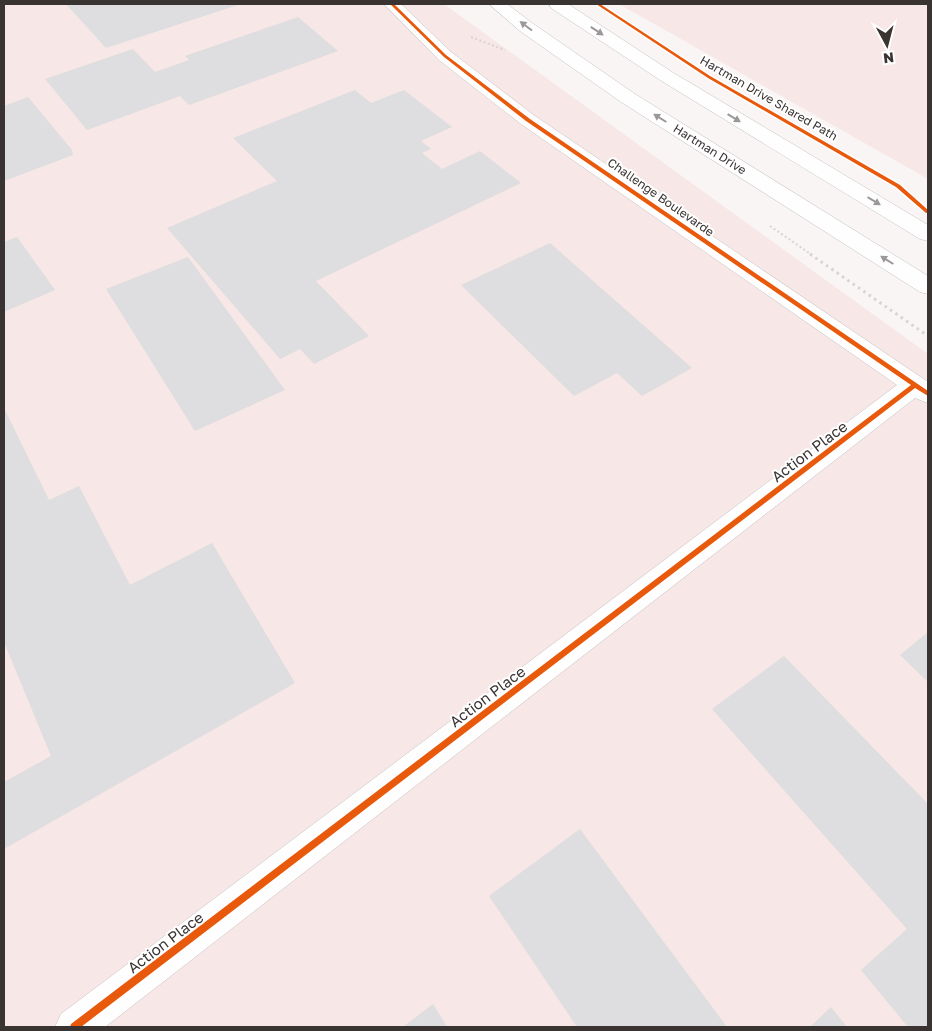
<svg xmlns="http://www.w3.org/2000/svg" width="932" height="1031" viewBox="0 0 932 1031" font-family="'Golos Text',sans-serif">
	<style>
		.built { fill: #f7e7e6 }
		.building { fill: #dedddf }
		.lines { fill: none; stroke-linecap: round; stroke-linejoin: round }
		.minor-casing { stroke: #c6c1c1; stroke-width: 1 }
		.secondary-casing { stroke: #c6c1c1; stroke-width: 1 }
		.path-far1 { stroke: #d8d4d4; stroke-width: 2; stroke-dasharray: 2 2.5; stroke-linecap: butt }
		.path { stroke: #d8d4d4; stroke-width: 3; stroke-dasharray: 2.5 4; stroke-linecap: butt }
		.minor { fill: #fefefe; fill-rule: evenodd }
		.secondary { fill: #fefefe; fill-rule: evenodd }
		.cycleway-casing { stroke: #fff; stroke-width: 3 }
		.cycleway { fill: #e8590c; fill-rule: evenodd }
		.oneway { fill: #9c9898 }
		.labels { text-anchor: middle; dominant-baseline: central; stroke-width: 4; stroke-linejoin: round; paint-order: stroke }
		.far-street-label { font-size: 12px; fill: #393332; stroke: #fff }
		.street-label { font-size: 15px; fill: #393332; stroke: #fff }
	</style>
	<rect width="100%" height="100%" fill="#faf5f5"/>
	<g class="built">
		<path d="M4,4H444L928,354V1027H4Z"/>
		<path d="M619,4H928V179Z"/>
	</g>
	<g class="building">
		<path d="M66,4H241L106,48Z"/>
		<path d="M298,17L338,51L189,105L180,96L87,130L45,79L133,49L155,72L189,60L185,56Z"/>
		<path d="M355,90L371,103L404,90L452,127L421,141L431,149L422,153L442,169L480,151L521,183L316,281L369,336L314,364L300,349L280,359L167,228L277,181L233,138Z"/>
		<path d="M28,97L72,150L73,155L4,181V106Z"/>
		<path d="M17,237L55,290L4,312V242Z"/>
		<path d="M550,243L692,368L642,396L617,373L574,396L461,285Z"/>
		<path d="M188,257L285,390L195,431L106,289Z"/>
		<path d="M4,408L49,500L79,486L130,585L212,543L295,683L4,849V782L51,756L4,642Z"/>
		<path d="M928,632V682L900,655Z"/>
		<path d="M784,656L928,804V1027H908L861,970L907,929L712,709Z"/>
		<path d="M580,829L727,1027H577L489,896Z"/>
		<path d="M433,1004L447,1027H403Z"/>
		<path d="M831,1007L847,1027H810Z"/>
	</g>
	<g class="lines">
		<g class="minor-casing">
			<path id="minor" d="M384,4H401L451,52L535,116L928,382V403L915,398L105,1027H55L61,1014L897,385L521,124L439,60Z"/>
		</g>
		<g class="secondary-casing">
			<g id="secondary">
				<path d="M489,4H507L532,23L635,94L928,276V294L920,292L621,102L520,31Z"/>
				<path d="M549,4H568L672,72L928,225V241L920,239L660,80L551,8Z"/>
			</g>
		</g>
		<g class="path-far1">
			<path d="M471,37L505,50"/>
			<path d="M770,226L812,255"/>
		</g>
		<path class="path" d="M810,254L928,336"/>
		<use href="#minor" class="minor"/>
		<use href="#secondary" class="secondary"/>
		<g class="cycleway-casing">
			<g id="cycleway">
				<path d="M390,4H394L446,55L530,119L928,391V396L915,388L81,1027H70L71,1024L911,385L526,121L444,57Z"/>
				<path d="M596,4H600L710,76L900,185L928,210V213H926L896,187L708,78Z"/>
			</g>
		</g>
		<use href="#cycleway" class="cycleway"/>
	</g>
	<defs><path id="oneway-solid" d="M-6-.8H1V-3.2L6.5 0L1 3.2V.8H-6Z" transform="scale(1.25)"/></defs>
	<g class="oneway">
		<use href="#oneway-solid" transform="translate(526 26) rotate(-143)"/>
		<use href="#oneway-solid" transform="translate(597 31) rotate(33)"/>
		<use href="#oneway-solid" transform="translate(660 118) rotate(-148)"/>
		<use href="#oneway-solid" transform="translate(734 118) rotate(31)"/>
		<use href="#oneway-solid" transform="translate(874 201) rotate(31)"/>
		<use href="#oneway-solid" transform="translate(887 260) rotate(-148)"/>
	</g>
	<g class="labels">
		<g class="far-street-label">
			<text transform="translate(769 98) rotate(30)">Hartman Drive Shared Path</text>
			<text transform="translate(710 149) rotate(32)">Hartman Drive</text>
			<text transform="translate(661 197) rotate(35)">Challenge Boulevarde</text>
		</g>
		<g class="street-label">
			<text transform="translate(809 451) rotate(-37)">Action Place</text>
			<text transform="translate(487 696) rotate(-37)">Action Place</text>
			<text transform="translate(165 942) rotate(-37)">Action Place</text>
		</g>
	</g>
	<rect width="932" height="1031" fill="none" stroke="#393332" stroke-width="10"/>
	<g transform="translate(887 45) rotate(173)" stroke="#ffffff" stroke-width="4" paint-order="stroke">
	<path d="M0-4L9 19L0 12L-9 19Z" fill="#393332"/>
	<text y="-8" font-size="14" font-weight="bold" text-anchor="middle" fill="#393332">N</text>
	</g>
</svg>
